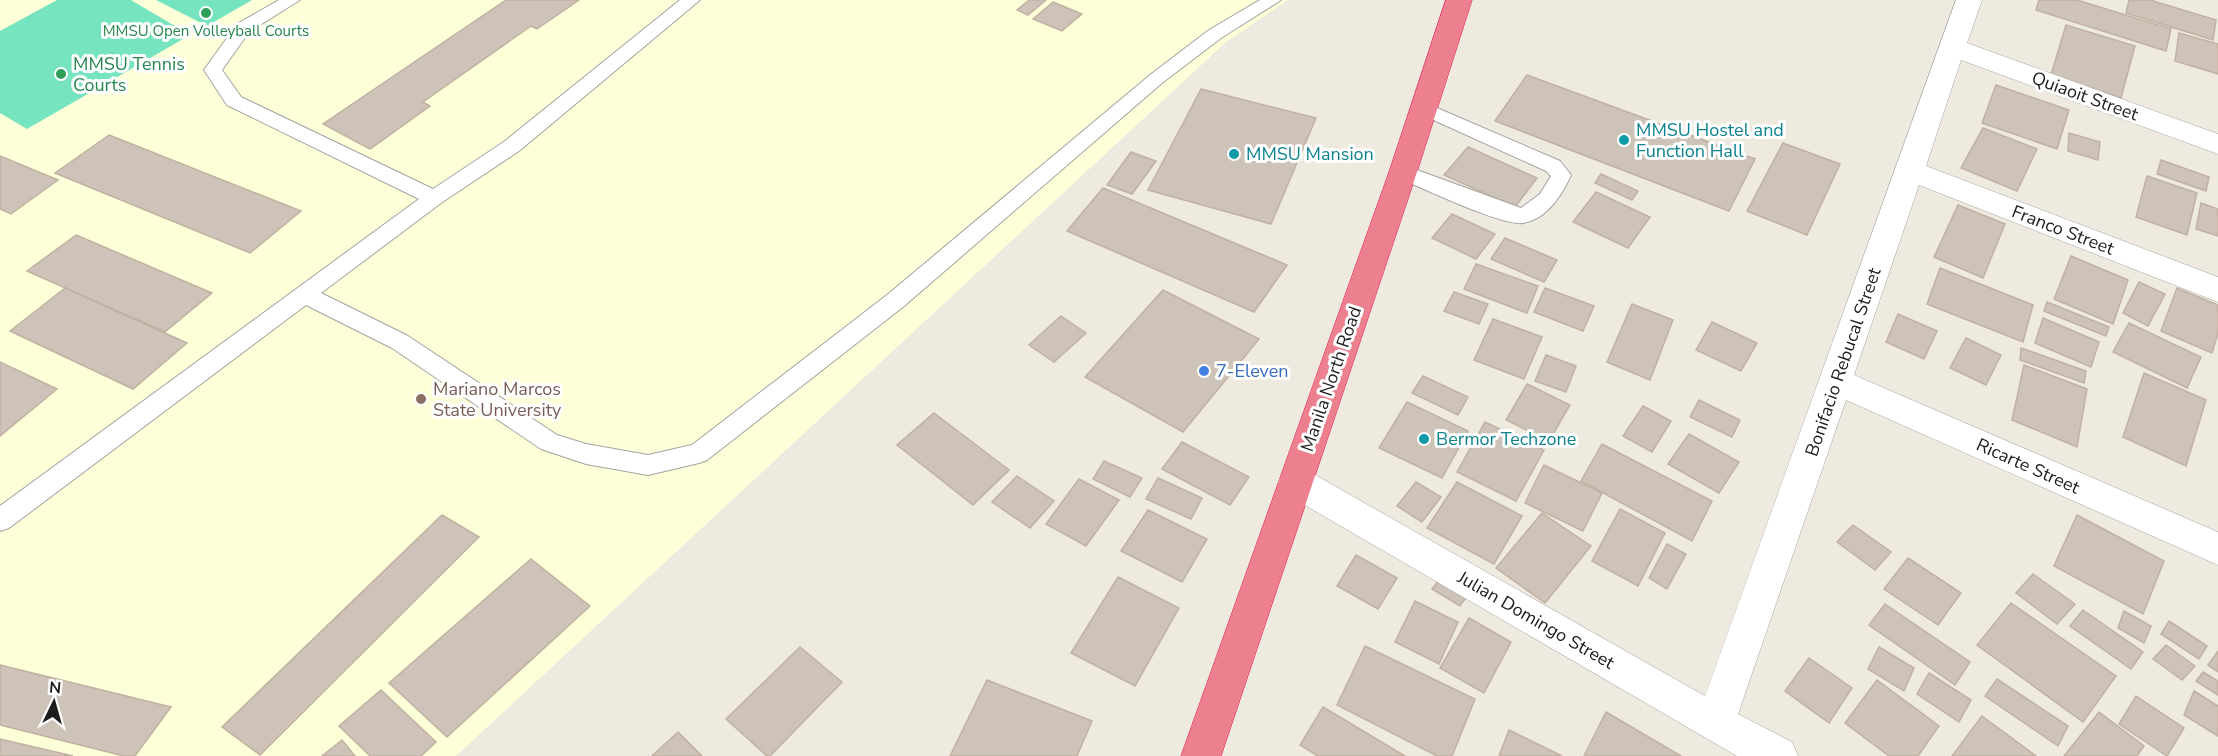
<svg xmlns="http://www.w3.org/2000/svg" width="2218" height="756" viewBox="0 0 2218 756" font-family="'Nunito Sans',sans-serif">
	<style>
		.education { fill: #fdffd8 }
		.pitch { fill: #77e4c0 }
		.building { fill: #cec3b9; stroke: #c1b1a1; stroke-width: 1.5 }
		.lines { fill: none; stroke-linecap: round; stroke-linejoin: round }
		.lane-casing { stroke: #a3a3a3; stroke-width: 2 }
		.street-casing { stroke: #a3a3a3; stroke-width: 1 }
		.highway-casing { stroke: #e31650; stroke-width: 1 }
		.lane { fill: #fff; fill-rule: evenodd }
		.street { fill: #fff; fill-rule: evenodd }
		.highway { fill: #ed808e; fill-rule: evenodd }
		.leisure-dot { fill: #2e9e5b; stroke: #fff; stroke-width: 2 }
		.culture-dot { fill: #0f9aa8; stroke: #fff; stroke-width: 2 }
		.shop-dot { fill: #3f7fe0; stroke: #fff; stroke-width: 2 }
		.education-dot { fill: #8d6e63; stroke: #fff; stroke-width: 2 }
		.labels { text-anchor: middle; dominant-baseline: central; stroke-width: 6; stroke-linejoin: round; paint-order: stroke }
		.far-leisure-label { font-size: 15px; fill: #27864d; stroke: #fff }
		.leisure-label { font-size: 18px; fill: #27864d; stroke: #fff; text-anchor: start }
		.street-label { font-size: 18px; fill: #1c1c1c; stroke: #fff }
		.culture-label { font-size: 18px; fill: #0d838f; stroke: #fff; text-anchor: start }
		.shop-label { font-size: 18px; fill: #366cbe; stroke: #fff; text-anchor: start }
		.education-label { font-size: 18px; fill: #785e54; stroke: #fff; text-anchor: start }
	</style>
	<rect width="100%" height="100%" fill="#eeeae0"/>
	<path class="education" d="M0,0H1288L1226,42L456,756H0Z"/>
	<g class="pitch">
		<path d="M57,0H131L190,35L27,129L0,113V31Z"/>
		<path d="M156,0H252L207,26Z"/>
	</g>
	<g class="building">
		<path d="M506,0H579L537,29L531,26L423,102L430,106L370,149L323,124Z"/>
		<path d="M1029,0H1046L1028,15L1017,10Z"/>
		<path d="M2039,0H2077L2171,29L2166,51L2036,10Z"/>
		<path d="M2129,0H2150L2216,20L2213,40L2126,13Z"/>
		<path d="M1053,2L1082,14L1062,31L1033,19Z"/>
		<path d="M2066,25L2135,46L2121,98L2051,75Z"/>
		<path d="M2179,33L2218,44V74L2175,61Z"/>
		<path d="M1527,75L1755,159L1729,211L1495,121Z"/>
		<path d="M1996,85L2069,110L2057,149L1982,123Z"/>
		<path d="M1201,89L1316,118L1271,224L1148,190Z"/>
		<path d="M1983,128L2037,149L2017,191L1961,168Z"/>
		<path d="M2069,133L2100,142L2098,160L2068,151Z"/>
		<path d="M109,135L301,211L250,253L55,173Z"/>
		<path d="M1783,143L1840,164L1807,235L1747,211Z"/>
		<path d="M1468,147L1537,178L1515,207L1444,175Z"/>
		<path d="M1131,152L1156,161L1132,194L1107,185Z"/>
		<path d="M0,156L58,180L11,214L0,209Z"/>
		<path d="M2161,160L2209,177L2206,191L2157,174Z"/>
		<path d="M1601,174L1638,191L1632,200L1595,183Z"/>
		<path d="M2147,176L2197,193L2187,235L2136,217Z"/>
		<path d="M1103,188L1287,265L1254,312L1067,231Z"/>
		<path d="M1596,192L1650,217L1628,248L1573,222Z"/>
		<path d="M2201,203L2218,209V236L2196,229Z"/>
		<path d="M1958,205L2005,224L1983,278L1934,257Z"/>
		<path d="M1452,214L1495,234L1476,259L1432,238Z"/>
		<path d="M76,235L212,293L165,332L27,271Z"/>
		<path d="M1505,238L1557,260L1544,282L1491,259Z"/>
		<path d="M2071,256L2128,280L2113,324L2054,299Z"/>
		<path d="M1476,264L1538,286L1527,313L1464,289Z"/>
		<path d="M1940,268L2033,305L2023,342L1927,304Z"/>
		<path d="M2139,282L2165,294L2148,326L2123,313Z"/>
		<path d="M65,288L187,343L133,389L10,331Z"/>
		<path d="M1545,288L1594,306L1583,331L1534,312Z"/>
		<path d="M2177,288L2218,305V333L2212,353L2161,331Z"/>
		<path d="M1163,290L1259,339L1183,432L1085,377Z"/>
		<path d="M1454,292L1488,304L1479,324L1444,311Z"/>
		<path d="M2047,302L2109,327L2106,336L2044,311Z"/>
		<path d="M1632,304L1673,320L1650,380L1607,362Z"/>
		<path d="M1898,314L1937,331L1924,359L1886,342Z"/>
		<path d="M1061,316L1086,333L1054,362L1029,345Z"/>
		<path d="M2043,318L2099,342L2091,367L2035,343Z"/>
		<path d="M1493,319L1542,337L1524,379L1474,360Z"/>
		<path d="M1712,322L1757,343L1741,371L1696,350Z"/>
		<path d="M2129,323L2201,357L2187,388L2113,352Z"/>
		<path d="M1966,338L2001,355L1986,385L1950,368Z"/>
		<path d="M2021,348L2086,371L2084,383L2020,360Z"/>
		<path d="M1546,355L1576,366L1566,392L1535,381Z"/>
		<path d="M0,362L57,389L0,436Z"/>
		<path d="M2024,365L2087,389L2077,447L2012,420Z"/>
		<path d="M2144,373L2206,400L2186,466L2123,437Z"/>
		<path d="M1423,376L1468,397L1458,415L1412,393Z"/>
		<path d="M1527,384L1570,405L1549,441L1506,420Z"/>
		<path d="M1699,400L1740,420L1732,437L1690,417Z"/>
		<path d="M1407,402L1468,431L1442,478L1379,448Z"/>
		<path d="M1643,406L1671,421L1652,452L1623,436Z"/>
		<path d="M934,413L1009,470L973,505L897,445Z"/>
		<path d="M1485,422L1544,450L1516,501L1457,472Z"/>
		<path d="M1689,434L1739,462L1719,493L1668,464Z"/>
		<path d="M1182,442L1249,477L1230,505L1162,469Z"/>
		<path d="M1602,444L1712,501L1692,541L1581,481Z"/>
		<path d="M1104,461L1142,478L1130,497L1093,479Z"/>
		<path d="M1544,465L1602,493L1583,531L1525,503Z"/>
		<path d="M1017,476L1054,501L1030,528L992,502Z"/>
		<path d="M1158,478L1202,498L1191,519L1146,499Z"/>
		<path d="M1079,479L1119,500L1086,546L1046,524Z"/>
		<path d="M1416,482L1441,497L1422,522L1397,506Z"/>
		<path d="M1457,482L1522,516L1494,564L1427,528Z"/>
		<path d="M1620,509L1665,533L1638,586L1592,561Z"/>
		<path d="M1148,510L1207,539L1182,582L1121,551Z"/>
		<path d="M1542,513L1591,546L1545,603L1496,568Z"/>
		<path d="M442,515L479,537L260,755L222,727Z"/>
		<path d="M2077,515L2164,561L2143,614L2054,566Z"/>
		<path d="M1853,525L1891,552L1875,570L1837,542Z"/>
		<path d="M1667,544L1686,554L1667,589L1649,578Z"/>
		<path d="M1356,555L1397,578L1378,609L1337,586Z"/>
		<path d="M1908,558L1961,593L1938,625L1884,589Z"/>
		<path d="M531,559L590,606L447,737L389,683Z"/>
		<path d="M1446,571L1472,589L1460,606L1432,589Z"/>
		<path d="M2033,574L2075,604L2057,624L2016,593Z"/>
		<path d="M1118,577L1179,608L1135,686L1071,653Z"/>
		<path d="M1415,601L1458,622L1439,664L1395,642Z"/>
		<path d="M2011,603L2116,676L2083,722L1977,645Z"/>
		<path d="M1885,604L1970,662L1955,685L1869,625Z"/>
		<path d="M2083,610L2143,652L2131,669L2070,626Z"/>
		<path d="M2124,611L2151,626L2144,643L2118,628Z"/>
		<path d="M1469,618L1511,642L1484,693L1440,668Z"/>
		<path d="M2169,621L2207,646L2199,659L2161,634Z"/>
		<path d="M2166,645L2195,666L2182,680L2153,659Z"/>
		<path d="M1365,646L1475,699L1452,756H1437L1337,705Z"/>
		<path d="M800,647L842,682L770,756H767L726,719Z"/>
		<path d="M1879,647L1914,668L1904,691L1868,669Z"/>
		<path d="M2218,651V672L2208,665Z"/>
		<path d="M1809,658L1852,688L1829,723L1785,691Z"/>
		<path d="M0,665L171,707L135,756H124L0,725Z"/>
		<path d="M2203,672L2218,681V695L2196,681Z"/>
		<path d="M1929,673L1971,700L1959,722L1917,694Z"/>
		<path d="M1997,679L2068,726L2058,746L1985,696Z"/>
		<path d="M987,680L1092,721L1077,756H950Z"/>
		<path d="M1877,680L1939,726L1918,756H1889L1845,723Z"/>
		<path d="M381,690L436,742L421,756H370L339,726Z"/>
		<path d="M2194,691L2218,706V736L2184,715Z"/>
		<path d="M2136,696L2184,728L2167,756L2119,724Z"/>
		<path d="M1323,707L1405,756H1318L1300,745Z"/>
		<path d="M1606,712L1681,756H1584Z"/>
		<path d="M2099,712L2144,746L2137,756H2064Z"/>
		<path d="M1982,716L2036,756H1952Z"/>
		<path d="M1509,730L1562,756H1499Z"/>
		<path d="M678,732L702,756H652Z"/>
		<path d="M0,739L73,756H0Z"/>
		<path d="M342,740L355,756H322Z"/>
	</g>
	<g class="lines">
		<g class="lane-casing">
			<g id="lane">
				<path d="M279,0H300L249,32L222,70L241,97L433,189L505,141L680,0H700L519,151L441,203L321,293L408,336L557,435L586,444L648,455L692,445L887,295L1150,75L1209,30L1260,0H1281L1221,38L1162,83L903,307L707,460L699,463L648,475L586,464L541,449L392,348L306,305L9,528L0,531V506L419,199L227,105L204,70L237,24Z"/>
				<path d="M1423,102L1560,161L1571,175C1562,195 1547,219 1523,223C1501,226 1421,187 1396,177L1393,172L1396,167L1403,165L1521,208L1540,194L1551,176L1546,171L1416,112L1414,108L1416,104Z"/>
			</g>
		</g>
		<g class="street-casing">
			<path id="street" d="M1956,0H1982L1967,43L2218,134V154L1961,60L1926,166L2218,277V302L1919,185L1854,375L2218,532V565L1846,400L1738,714L1792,742L1798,756H1737L1284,493L1278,482L1284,471L1296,467L1308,471L1705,696Z"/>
		</g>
		<g class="highway-casing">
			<path id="highway" d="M1446,0H1472L1417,172L1221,756H1181L1389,172Z"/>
		</g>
		<use href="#lane" class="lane"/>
		<use href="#street" class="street"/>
		<use href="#highway" class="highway"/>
	</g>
	<g class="leisure-dot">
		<circle cx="206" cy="13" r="6"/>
		<circle cx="61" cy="74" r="6"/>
	</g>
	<g class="culture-dot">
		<circle cx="1624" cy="140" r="6"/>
		<circle cx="1234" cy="154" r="6"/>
		<circle cx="1424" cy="439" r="6"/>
	</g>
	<circle class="shop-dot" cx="1204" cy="371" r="6"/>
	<circle class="education-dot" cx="421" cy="399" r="6"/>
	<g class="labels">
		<g class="far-leisure-label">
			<text x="206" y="31">MMSU Open Volleyball Courts</text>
		</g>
		<g class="leisure-label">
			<text x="73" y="64">MMSU Tennis<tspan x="73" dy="21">Courts</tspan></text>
		</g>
		<g class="street-label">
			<text transform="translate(2085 96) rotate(20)">Quiaoit Street</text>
			<text transform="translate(2063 230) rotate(21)">Franco Street</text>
			<text transform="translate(1843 362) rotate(-71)">Bonifacio Rebucal Street</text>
			<text transform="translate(1331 379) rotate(-71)">Manila North Road</text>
			<text transform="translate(2028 466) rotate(24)">Ricarte Street</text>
			<text transform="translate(1536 620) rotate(30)">Julian Domingo Street</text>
		</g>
		<g class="culture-label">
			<text x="1636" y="130">MMSU Hostel and<tspan x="1636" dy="21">Function Hall</tspan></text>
			<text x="1246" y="154">MMSU Mansion</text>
			<text x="1436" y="439">Bermor Techzone</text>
		</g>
		<g class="shop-label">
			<text x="1216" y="371">7-Eleven</text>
		</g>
		<g class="education-label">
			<text x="433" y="389">Mariano Marcos<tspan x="433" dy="21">State University</tspan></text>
		</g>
	</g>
	<g transform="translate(54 702) rotate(5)" stroke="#ffffff" stroke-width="4.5" paint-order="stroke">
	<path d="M0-4.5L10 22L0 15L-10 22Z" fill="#1c1c1c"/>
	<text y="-9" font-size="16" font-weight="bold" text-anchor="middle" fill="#1c1c1c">N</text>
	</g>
</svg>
